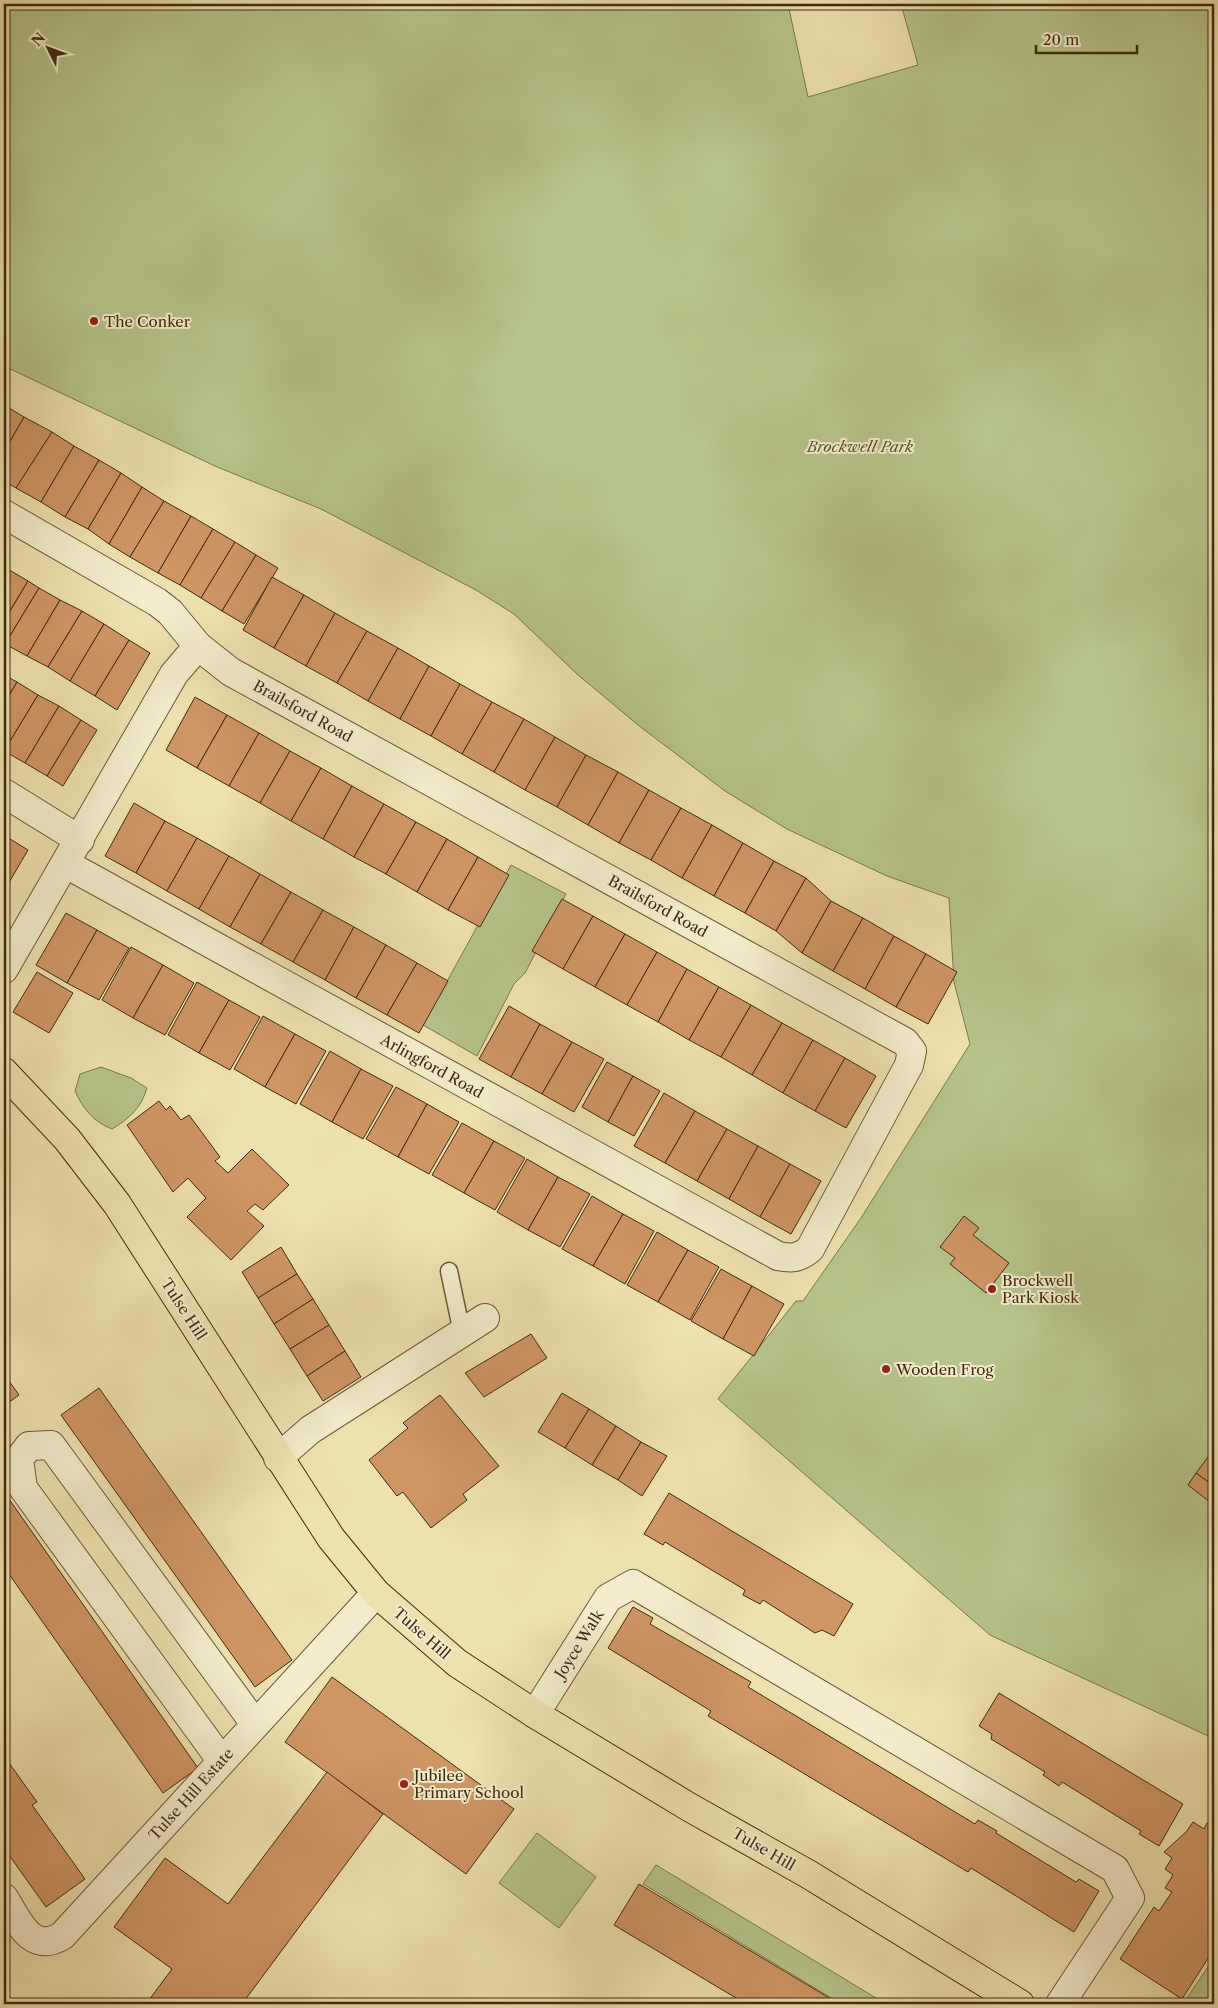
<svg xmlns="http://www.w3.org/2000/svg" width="1218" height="2008" viewBox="0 0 1218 2008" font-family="'Libre Caslon Text',serif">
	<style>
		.green { fill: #b7c38c; stroke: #7b774e }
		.building { fill: #ce9565; stroke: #3f2b11 }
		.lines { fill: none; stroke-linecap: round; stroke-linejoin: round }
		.lane-casing { stroke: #6b5839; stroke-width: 19 }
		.street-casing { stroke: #6b5839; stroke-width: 30 }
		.primary-casing { stroke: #3f2b11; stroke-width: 30 }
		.lane { stroke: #f4eccc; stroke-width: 16 }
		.street { stroke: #f4eccc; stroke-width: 28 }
		.primary { stroke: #eee1b0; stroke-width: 28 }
		.poi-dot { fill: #8f2418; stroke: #f4eccc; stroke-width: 2 }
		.labels { text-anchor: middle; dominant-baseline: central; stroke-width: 4; stroke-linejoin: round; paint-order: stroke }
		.poi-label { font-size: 15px; fill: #3f2b11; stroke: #f4eccc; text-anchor: start }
		.park-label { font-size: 15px; font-style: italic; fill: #5d5130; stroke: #f4eccc }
		.street-label { font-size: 15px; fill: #3f2b11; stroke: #f4eccc }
	</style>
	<rect width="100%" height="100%" fill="#eee1b0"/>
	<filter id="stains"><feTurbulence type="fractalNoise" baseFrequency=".004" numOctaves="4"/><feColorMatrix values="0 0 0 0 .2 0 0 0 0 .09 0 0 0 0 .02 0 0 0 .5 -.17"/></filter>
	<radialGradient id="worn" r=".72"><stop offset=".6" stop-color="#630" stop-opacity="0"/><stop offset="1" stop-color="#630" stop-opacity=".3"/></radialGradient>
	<g class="green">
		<path d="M4,4H788L808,97L918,65L901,4H1214V1737L1206,1735L990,1635L718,1399L796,1301H803L861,1218L970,1044L954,982L949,898L887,876L787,829L725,791L638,725L577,674L514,614L476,590L321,509L217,467L4,366Z"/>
		<path d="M511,865L566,894L525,973L514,984L477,1056L423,1025Z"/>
		<path d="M101,1067L131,1078L147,1088C141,1108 130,1118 112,1129C94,1122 83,1109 75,1091L80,1074Z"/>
		<path d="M537,1833L596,1877L559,1928L499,1883Z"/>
		<path d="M656,1865L886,2004H831L833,1999L643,1884Z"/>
		<path d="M1214,1958V2004H1183Z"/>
	</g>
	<g class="building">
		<path d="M4,405L24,417L4,452Z"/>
		<path d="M24,417L52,432L16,488L4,481V452Z"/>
		<path d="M52,432L74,446L41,502L16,488Z"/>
		<path d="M74,446L99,460L65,517L41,502Z"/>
		<path d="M99,460L121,473L88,529L65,517Z"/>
		<path d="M121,473L142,487L109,544L88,529Z"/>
		<path d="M142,487L164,501L130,557L109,544Z"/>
		<path d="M164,501L191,516L158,573L130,557Z"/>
		<path d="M191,516L213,529L180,585L158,573Z"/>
		<path d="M213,529L235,542L201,598L180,585Z"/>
		<path d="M235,542L256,555L222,611L201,598Z"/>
		<path d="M256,555L278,568L244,624L222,611Z"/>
		<path d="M6,568L28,581L4,621V572Z"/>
		<path d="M272,577L304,595L274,648L243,630Z"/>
		<path d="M28,581L39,588L5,644L4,621Z"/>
		<path d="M39,588L60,600L27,656L5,644Z"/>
		<path d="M304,595L335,613L306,666L274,648Z"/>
		<path d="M60,600L82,611L48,667L27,656Z"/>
		<path d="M82,611L104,624L70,681L48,667Z"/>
		<path d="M335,613L367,631L337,683L306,666Z"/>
		<path d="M104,624L129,640L95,696L70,681Z"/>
		<path d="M367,631L398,648L368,701L337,683Z"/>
		<path d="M129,640L150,653L117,710L95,696Z"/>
		<path d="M398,648L429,666L400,719L368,701Z"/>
		<path d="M429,666L460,684L431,736L400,719Z"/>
		<path d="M4,675L17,682L4,704Z"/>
		<path d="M17,682L38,695L4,751V704Z"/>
		<path d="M460,684L492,702L462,754L431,736Z"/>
		<path d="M38,695L59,706L25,763L4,751Z"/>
		<path d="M195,697L227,715L197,768L166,750Z"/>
		<path d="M492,702L524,719L494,772L462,754Z"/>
		<path d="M59,706L81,720L47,776L25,763Z"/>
		<path d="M227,715L259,733L229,786L197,768Z"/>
		<path d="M524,719L555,737L525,790L494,772Z"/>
		<path d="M81,720L97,730L63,786L47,776Z"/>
		<path d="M259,733L290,751L260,803L229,786Z"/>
		<path d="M555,737L586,755L557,807L525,790Z"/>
		<path d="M290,751L321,768L291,821L260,803Z"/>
		<path d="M586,755L618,772L588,825L557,807Z"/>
		<path d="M321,768L352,786L323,839L291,821Z"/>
		<path d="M618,772L649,790L619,843L588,825Z"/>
		<path d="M352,786L384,804L354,857L323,839Z"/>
		<path d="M649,790L681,808L651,860L619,843Z"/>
		<path d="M134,803L165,821L136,873L105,856Z"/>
		<path d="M384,804L416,822L386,874L354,857Z"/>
		<path d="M681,808L712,825L682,878L651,860Z"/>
		<path d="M165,821L197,838L167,891L136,873Z"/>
		<path d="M416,822L447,839L417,892L386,874Z"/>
		<path d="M712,825L743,843L714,896L682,878Z"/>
		<path d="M7,837L28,850L4,891V842Z"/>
		<path d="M197,838L229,856L199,909L167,891Z"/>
		<path d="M447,839L478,857L448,910L417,892Z"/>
		<path d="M743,843L774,861L745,913L714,896Z"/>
		<path d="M229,856L260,874L230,927L199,909Z"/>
		<path d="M478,857L509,875L480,927L448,910Z"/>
		<path d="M774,861L806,878L776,931L745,913Z"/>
		<path d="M260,874L291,892L261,944L230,927Z"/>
		<path d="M806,878L831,901L802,953L776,931Z"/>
		<path d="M291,892L323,910L293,962L261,944Z"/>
		<path d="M562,899L593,916L563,969L532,951Z"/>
		<path d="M831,901L863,918L833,971L802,953Z"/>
		<path d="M323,910L354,927L325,980L293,962Z"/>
		<path d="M66,913L97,930L67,983L36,965Z"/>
		<path d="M593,916L625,934L595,987L563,969Z"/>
		<path d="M863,918L894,936L865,989L833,971Z"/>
		<path d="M354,927L386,945L356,998L325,980Z"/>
		<path d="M97,930L129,948L99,1000L67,983Z"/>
		<path d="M625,934L657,952L627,1005L595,987Z"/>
		<path d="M894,936L926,954L896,1007L865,989Z"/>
		<path d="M386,945L417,963L387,1015L356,998Z"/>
		<path d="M131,947L163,965L133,1018L102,1000Z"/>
		<path d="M657,952L687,969L658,1022L627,1005Z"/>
		<path d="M926,954L957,972L928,1024L896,1007Z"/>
		<path d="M417,963L448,981L419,1033L387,1015Z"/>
		<path d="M163,965L194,983L165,1035L133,1018Z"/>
		<path d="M687,969L719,987L689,1040L658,1022Z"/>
		<path d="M37,972L73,993L49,1033L13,1012Z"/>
		<path d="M197,982L229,1000L199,1053L168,1035Z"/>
		<path d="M719,987L751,1005L721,1057L689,1040Z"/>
		<path d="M229,1000L260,1017L230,1070L199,1053Z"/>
		<path d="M751,1005L782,1023L752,1075L721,1057Z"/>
		<path d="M509,1006L540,1024L511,1077L479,1059Z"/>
		<path d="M263,1016L295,1034L265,1087L234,1069Z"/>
		<path d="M782,1023L813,1040L783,1093L752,1075Z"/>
		<path d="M540,1024L572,1042L542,1094L511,1077Z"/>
		<path d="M295,1034L326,1051L296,1104L265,1087Z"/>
		<path d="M813,1040L845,1058L815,1111L783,1093Z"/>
		<path d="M572,1042L604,1059L574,1112L542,1094Z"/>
		<path d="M330,1051L361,1069L332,1122L300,1104Z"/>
		<path d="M845,1058L876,1076L846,1128L815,1111Z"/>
		<path d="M607,1062L633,1076L608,1122L582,1107Z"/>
		<path d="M361,1069L393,1086L363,1139L332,1122Z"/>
		<path d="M633,1076L660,1091L634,1136L608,1122Z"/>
		<path d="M396,1087L427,1104L398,1157L366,1139Z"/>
		<path d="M664,1093L695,1111L665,1163L634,1146Z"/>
		<path d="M159,1101L166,1110L170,1106L181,1120L189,1115L220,1157L215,1161L228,1173L252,1149L289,1185L263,1210L255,1204L247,1211L264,1226L231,1260L187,1217L206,1198L188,1178L173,1192L127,1125Z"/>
		<path d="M427,1104L459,1122L429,1174L398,1157Z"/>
		<path d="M695,1111L727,1129L697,1181L665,1163Z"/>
		<path d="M462,1123L494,1141L464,1193L432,1175Z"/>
		<path d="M727,1129L758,1146L729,1199L697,1181Z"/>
		<path d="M494,1141L525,1158L495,1210L464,1193Z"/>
		<path d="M758,1146L790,1164L760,1217L729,1199Z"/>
		<path d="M527,1159L558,1177L528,1230L497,1212Z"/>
		<path d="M790,1164L821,1181L791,1234L760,1217Z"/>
		<path d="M558,1177L590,1194L560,1247L528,1230Z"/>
		<path d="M592,1196L623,1214L593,1266L562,1249Z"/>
		<path d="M623,1214L654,1231L625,1284L593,1266Z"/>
		<path d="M964,1216L979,1228L973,1235L1009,1263L986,1293L950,1264L955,1258L940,1247Z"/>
		<path d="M657,1232L688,1250L658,1302L627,1285Z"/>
		<path d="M281,1247L297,1274L258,1298L242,1272Z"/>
		<path d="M688,1250L719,1267L690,1320L658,1302Z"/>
		<path d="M721,1269L752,1286L723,1339L691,1321Z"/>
		<path d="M297,1274L313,1299L274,1324L258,1298Z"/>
		<path d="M752,1286L784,1304L754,1356L723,1339Z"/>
		<path d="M313,1299L329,1325L290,1349L274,1324Z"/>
		<path d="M329,1325L345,1351L307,1376L290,1349Z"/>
		<path d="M531,1334L547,1358L484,1397L465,1373Z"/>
		<path d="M345,1351L361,1377L323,1401L307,1376Z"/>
		<path d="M4,1374L19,1395L4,1406Z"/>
		<path d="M99,1388L292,1660L255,1687L61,1415Z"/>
		<path d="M562,1393L589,1409L565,1448L538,1432Z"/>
		<path d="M440,1395L499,1466L463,1494L467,1500L431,1528L403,1492L397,1496L369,1460L408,1428L403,1423Z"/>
		<path d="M589,1409L616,1426L592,1465L565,1448Z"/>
		<path d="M616,1426L641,1442L618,1480L592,1465Z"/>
		<path d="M641,1442L667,1456L642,1496L618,1480Z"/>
		<path d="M1214,1449V1486L1196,1473Z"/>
		<path d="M1196,1473L1214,1486V1505L1188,1485Z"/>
		<path d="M4,1492L198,1768L163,1793L4,1567Z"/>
		<path d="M669,1493L853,1604L834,1636L822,1630L815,1633L763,1600L760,1604L743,1595L745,1590L665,1542L663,1545L644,1534Z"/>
		<path d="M633,1607L653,1618L650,1624L751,1682L748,1687L975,1824L978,1820L997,1831L996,1833L1076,1882L1079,1879L1099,1891L1074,1932L971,1868L968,1872L708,1716L711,1711L608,1648Z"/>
		<path d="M332,1677L514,1809L466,1874L285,1742Z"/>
		<path d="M999,1693L1183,1804L1159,1846L1139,1834L1141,1831L1062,1782L1059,1786L1043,1775L1045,1772L991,1739L992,1734L979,1726Z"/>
		<path d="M4,1756L37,1802L32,1805L85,1879L46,1907L4,1848Z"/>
		<path d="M327,1772L383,1814L242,2004H146L172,1969L114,1927L165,1858L228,1904Z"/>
		<path d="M1193,1822L1204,1829L1207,1823L1214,1827V1949L1182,1999L1120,1959L1154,1907L1159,1911L1172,1892L1165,1888L1173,1875L1165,1869L1172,1858L1164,1852L1186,1832Z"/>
		<path d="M639,1884L831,1999L828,2004H746L614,1925Z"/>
	</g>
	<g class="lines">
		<g class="lane-casing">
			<path id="lane" d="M449,1271L462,1333"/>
		</g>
		<g class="street-casing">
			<g id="street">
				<path d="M4,514L157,602L170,612L198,646L231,672L905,1042L912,1051L909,1065L810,1249C799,1258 792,1259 778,1256L66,864"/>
				<path d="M4,793L80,840"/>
				<path d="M4,969L174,674L198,646"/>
				<path d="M278,1458L310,1430L485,1318"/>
				<path d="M535,1714L608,1598L633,1584L1115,1869L1130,1898L1060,2004"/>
				<path d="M221,1760L23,1488L19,1459L29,1446L51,1445L255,1724"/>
				<path d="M4,1898C19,1921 30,1954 62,1936L376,1593"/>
			</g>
		</g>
		<g class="primary-casing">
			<path id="primary" d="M4,1072L67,1139L117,1204L331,1538L376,1593L457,1663L535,1714L689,1807L808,1874L1020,2004"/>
		</g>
		<use href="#lane" class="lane"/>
		<use href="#street" class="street"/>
		<use href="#primary" class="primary"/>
	</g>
	<g class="poi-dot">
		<circle cx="94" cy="321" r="5"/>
		<circle cx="992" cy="1289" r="5"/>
		<circle cx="886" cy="1369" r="5"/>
		<circle cx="404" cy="1784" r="5"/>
	</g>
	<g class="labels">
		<g class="poi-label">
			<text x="104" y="321">The Conker</text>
			<text x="1002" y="1280">Brockwell<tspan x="1002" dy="17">Park Kiosk</tspan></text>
			<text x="896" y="1369">Wooden Frog</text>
			<text x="414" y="1775">Jubilee<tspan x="414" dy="17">Primary School</tspan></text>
		</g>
		<g class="park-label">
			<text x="860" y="446">Brockwell Park</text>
		</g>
		<g class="street-label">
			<text transform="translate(303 711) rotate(29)">Brailsford Road</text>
			<text transform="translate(658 906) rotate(29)">Brailsford Road</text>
			<text transform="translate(432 1066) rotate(29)">Arlingford Road</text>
			<text transform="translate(184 1309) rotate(57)">Tulse Hill</text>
			<text transform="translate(422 1633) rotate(41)">Tulse Hill</text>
			<text transform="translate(579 1644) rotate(-58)">Joyce Walk</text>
			<text transform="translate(191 1794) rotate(-48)">Tulse Hill Estate</text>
			<text transform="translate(764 1849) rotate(30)">Tulse Hill</text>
		</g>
	</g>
	<rect width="1218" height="2008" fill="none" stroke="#eee1b0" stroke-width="20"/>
	<rect x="5" y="5" width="1208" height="1998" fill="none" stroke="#3f2b11" stroke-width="2.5"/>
	<rect x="10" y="10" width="1198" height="1988" fill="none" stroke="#3f2b11"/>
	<g transform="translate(48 48) rotate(312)" stroke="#f4eccc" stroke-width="4" paint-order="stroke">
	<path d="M0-4L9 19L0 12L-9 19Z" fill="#3f2b11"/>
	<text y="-8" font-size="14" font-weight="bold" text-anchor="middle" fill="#3f2b11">N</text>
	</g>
	<path d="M1036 45v8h101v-8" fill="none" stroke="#3f2b11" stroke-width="2.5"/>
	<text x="1043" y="45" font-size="15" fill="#3f2b11" stroke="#f4eccc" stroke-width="4" paint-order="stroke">20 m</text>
	<rect width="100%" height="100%" filter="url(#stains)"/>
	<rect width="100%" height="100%" fill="url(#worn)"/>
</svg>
